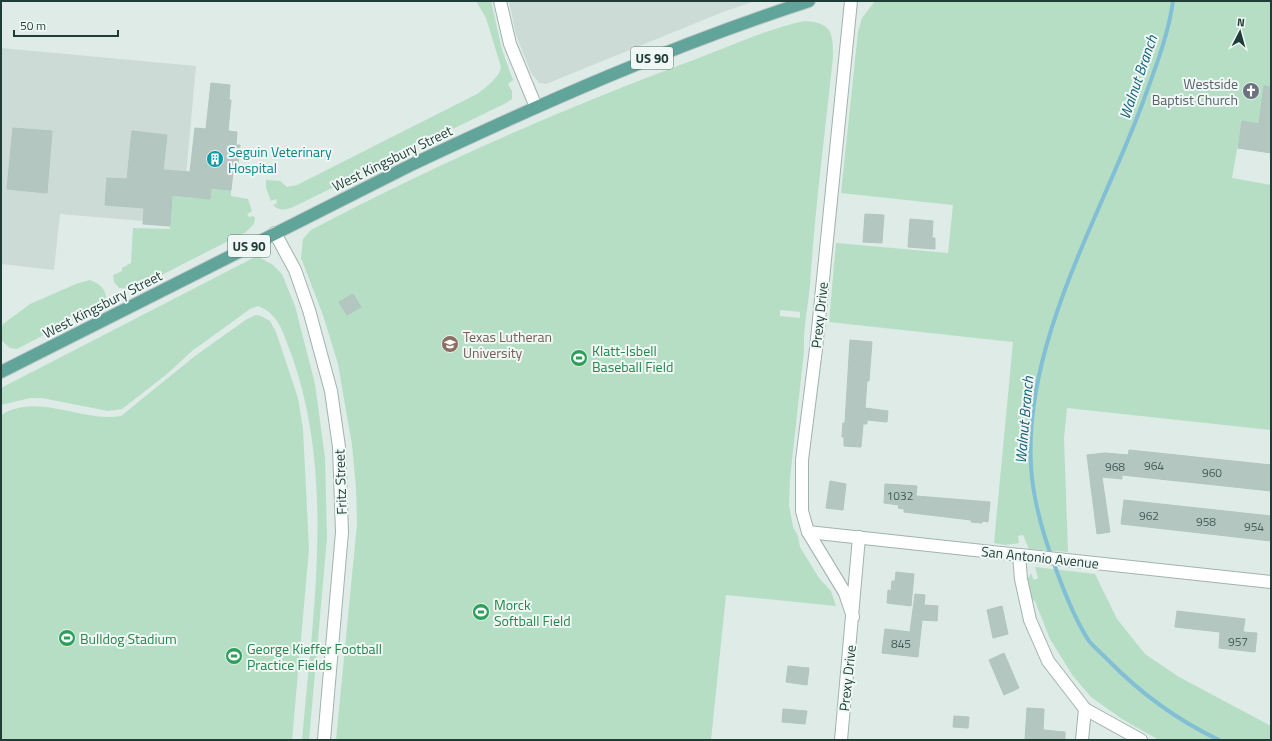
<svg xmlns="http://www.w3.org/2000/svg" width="1272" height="741" viewBox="0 0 1272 741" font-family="'Titillium Web',sans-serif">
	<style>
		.built { fill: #cddbd6 }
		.green { fill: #b5dec5; fill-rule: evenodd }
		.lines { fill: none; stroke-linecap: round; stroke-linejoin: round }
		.stream { stroke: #82bfd5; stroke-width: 4 }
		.building { fill: #b4c6c0; stroke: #b1c5bf }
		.minor-casing { stroke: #a1b3af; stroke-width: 14 }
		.primary-casing { stroke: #c0c8c7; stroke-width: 14 }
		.minor { stroke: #fff; stroke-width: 12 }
		.primary { stroke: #60a49a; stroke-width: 12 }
		.labels { text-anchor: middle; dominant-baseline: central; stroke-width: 4; stroke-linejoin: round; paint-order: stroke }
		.number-label { font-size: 12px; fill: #445e59 }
		.shield { fill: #eff8f4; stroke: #5d7470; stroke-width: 1 }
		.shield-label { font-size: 13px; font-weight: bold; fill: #1f3c37 }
		.worship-label { font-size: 14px; fill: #5b616d; stroke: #eff8f4; text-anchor: end }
		.culture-label { font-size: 14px; fill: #0d838f; stroke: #eff8f4; text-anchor: start }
		.street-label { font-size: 14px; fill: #1f3c37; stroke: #eff8f4 }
		.education-label { font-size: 14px; fill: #785e54; stroke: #eff8f4; text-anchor: start }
		.leisure-label { font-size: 14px; fill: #27864d; stroke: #eff8f4; text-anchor: start }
		.water-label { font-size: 15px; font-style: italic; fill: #15607c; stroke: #eff8f4 }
	</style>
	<rect width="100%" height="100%" fill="#deebe7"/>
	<g class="built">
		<path d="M509,1H755L723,12L546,84L539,83L531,73L516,35Z"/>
		<path d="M1,48L196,66L186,175L170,226L143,221L60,214L54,270L1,264Z"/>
	</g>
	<g class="green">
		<path d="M476,1H491L502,50L513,80L508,84L512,91V99L506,103L291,208C284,210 279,211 273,205L277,203L276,199L271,201L266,188V180L280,181L287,187L297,185L479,93C486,87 500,77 501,67L486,18Z"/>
		<path d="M875,1H1271V126L1242,121L1232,178L1271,185V430L1067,408L1064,438L1068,552L1029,549L1023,535L1018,536L1019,543L1005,545L994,543L1013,342L829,322L836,243L948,253L953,205L841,193L858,32L862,18Z"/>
		<path d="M805,21C832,23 833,32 833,57C825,133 815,208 810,285C808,307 803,329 804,351L790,478L789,505L793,527L798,536L800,547L819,578L831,591L836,606L726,595L711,740H336L357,524L356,487L352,445L338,364L323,315L301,258L303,239L311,230C428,168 555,112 680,65C719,51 765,29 805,21ZM780,310L800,312V318L780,316Z"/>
		<path d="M174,174L189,189L188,197L210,199L211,188L231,190V196L248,199L252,211L247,214L249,217L253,216L255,218L254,224L246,232L134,289L119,288L114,282L113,275L122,271V268L131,263L133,228L170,229Z"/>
		<path d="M257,256L273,265L282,274L295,306L315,384L325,458L327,538L309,740H302C313,614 335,478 292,356C284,336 280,314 258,306L250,309L192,351L167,374L122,409L108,411L42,398H30L1,405V388Z"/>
		<path d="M90,280C99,284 106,288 106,299L103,304L17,349L10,348L1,340V330L3,324L30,304L76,284Z"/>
		<path d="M256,315L261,316L270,321L276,332L298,398L303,429L309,549L292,740H1V415C40,392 81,423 121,416L195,356L247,319Z"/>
		<path d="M1035,567L1095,574L1117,619L1145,654L1179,677L1271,726V740H1159L1122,719L1091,697L1073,676L1050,639L1035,601L1030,600L1026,574L1029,578L1031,573L1034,580L1038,578Z"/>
	</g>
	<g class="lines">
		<path class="stream" d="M1173,1C1168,37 1155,68 1143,102C1101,216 1024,341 1031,466C1033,503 1044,538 1057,572C1065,594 1076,621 1089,641C1094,647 1101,653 1107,659C1139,692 1177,720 1219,740"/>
	</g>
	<g class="building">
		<path d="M211,83L230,85L229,100H231L228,131L237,132L236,145H240L237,173L233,172L231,190L211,188L210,199L172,195L170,226L143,224L144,208L105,205L107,178L127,179L132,131L167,135L163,170L190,172L195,128L206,129Z"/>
		<path d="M1264,86L1271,87V153L1238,148L1242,121L1259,124Z"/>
		<path d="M13,128L52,131L47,193L7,189Z"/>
		<path d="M865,214L884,215L882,243L863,242Z"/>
		<path d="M910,219L933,221L932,238H935V249L908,247Z"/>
		<path d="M353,294L361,307L347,315L339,302Z"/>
		<path d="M850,340L872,342L869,381H867L865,408L888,411L887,422L867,420V424H863L861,447L844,446V437H842L843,423H845Z"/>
		<path d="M1129,450L1271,465V491L1122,475V479L1102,477L1110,532L1097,534L1087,455L1105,453L1128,455Z"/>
		<path d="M830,481L846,484L843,510L826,508Z"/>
		<path d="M885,484L917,486L916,496L990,502L988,522L982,521V523L971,522V520L904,512V509L898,508L899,505L884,503Z"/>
		<path d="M1124,500L1271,516V541L1121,524Z"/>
		<path d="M896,572L914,574L911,606L887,603L888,590L891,591L892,581H895Z"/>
		<path d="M915,594L925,595L924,605L938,606L937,621L922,620L918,657L882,653L885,629L910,632Z"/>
		<path d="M1002,606L1008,634L993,638L987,610Z"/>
		<path d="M1177,611L1245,619L1243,632L1257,633L1255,652L1219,648L1220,632L1175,627Z"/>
		<path d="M1004,653L1019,688L1004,695L989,660Z"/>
		<path d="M788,666L809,668L807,685L786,682Z"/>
		<path d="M1027,708L1044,709L1043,730L1065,732V740H1025Z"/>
		<path d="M783,709L807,711L805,724L782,722Z"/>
		<path d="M954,716L969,717L968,728L953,727Z"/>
	</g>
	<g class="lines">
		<g class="minor-casing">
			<g id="minor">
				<path d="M500,1L510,44L536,107"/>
				<path d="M851,1L816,349L802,460V511L808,532L845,593L853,617"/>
				<path d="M275,233L295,270L309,310L331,391L339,447L342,532L324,740"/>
				<path d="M808,532L1271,582"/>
				<path d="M1019,555L1021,579L1030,620L1048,661L1085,709L1141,740"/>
				<path d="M841,740L859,537"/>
				<path d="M1082,740L1085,709"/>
			</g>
		</g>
		<g class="primary-casing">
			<path id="primary" d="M1,372L413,164C542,103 673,45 809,1"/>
		</g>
		<use href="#minor" class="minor"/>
		<use href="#primary" class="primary"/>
	</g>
	<defs>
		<g id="church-disc" transform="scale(0.9)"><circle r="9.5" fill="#6b7280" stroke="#eff8f4"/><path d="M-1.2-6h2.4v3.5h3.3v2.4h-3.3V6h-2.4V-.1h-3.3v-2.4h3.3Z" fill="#fff"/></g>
		<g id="building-disc" transform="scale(0.9)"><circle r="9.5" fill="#0f9aa8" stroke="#eff8f4"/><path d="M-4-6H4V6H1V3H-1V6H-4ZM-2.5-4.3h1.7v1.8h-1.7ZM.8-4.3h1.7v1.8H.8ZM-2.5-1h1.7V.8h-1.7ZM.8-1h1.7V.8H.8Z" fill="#fff"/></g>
		<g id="university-disc" transform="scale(0.9)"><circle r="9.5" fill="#8d6e63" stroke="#eff8f4"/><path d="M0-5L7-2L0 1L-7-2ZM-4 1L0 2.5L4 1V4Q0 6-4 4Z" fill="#fff"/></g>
		<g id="stadium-disc" transform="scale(0.9)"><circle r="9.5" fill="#2e9e5b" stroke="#eff8f4"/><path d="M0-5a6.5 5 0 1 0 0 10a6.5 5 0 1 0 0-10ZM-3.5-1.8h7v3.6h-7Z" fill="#fff"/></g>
	</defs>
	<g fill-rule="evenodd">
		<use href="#church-disc" x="1251" y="91"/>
		<use href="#building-disc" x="215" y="159"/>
		<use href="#university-disc" x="450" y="344"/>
		<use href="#stadium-disc" x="579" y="358"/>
		<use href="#stadium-disc" x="481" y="612"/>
		<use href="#stadium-disc" x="67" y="638"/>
		<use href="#stadium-disc" x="234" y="656"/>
	</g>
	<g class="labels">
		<g class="number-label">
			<text x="1154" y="465">964</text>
			<text x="1115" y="466">968</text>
			<text x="1212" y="472">960</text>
			<text x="900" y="495">1032</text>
			<text x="1149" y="515">962</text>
			<text x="1206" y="521">958</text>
			<text x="1254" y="526">954</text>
			<text x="1238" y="641">957</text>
			<text x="901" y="643">845</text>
		</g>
		<g class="shield">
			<rect x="631" y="47" width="42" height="22" rx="3"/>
			<rect x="228" y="235" width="42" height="22" rx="3"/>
		</g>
		<g class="shield-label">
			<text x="652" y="58">US 90</text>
			<text x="249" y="246">US 90</text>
		</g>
		<g class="worship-label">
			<text x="1238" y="83">Westside<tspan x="1238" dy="16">Baptist Church</tspan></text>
		</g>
		<g class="culture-label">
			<text x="228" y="151">Seguin Veterinary<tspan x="228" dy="16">Hospital</tspan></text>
		</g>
		<g class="street-label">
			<text transform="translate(392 158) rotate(-26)">West Kingsbury Street</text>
			<text transform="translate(102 304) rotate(-27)">West Kingsbury Street</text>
			<text transform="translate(819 315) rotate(-84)">Prexy Drive</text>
			<text transform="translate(340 482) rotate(-92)">Fritz Street</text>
			<text transform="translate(1040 557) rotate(6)">San Antonio Avenue</text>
			<text transform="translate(847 678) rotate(-84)">Prexy Drive</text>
		</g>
		<g class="education-label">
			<text x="463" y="336">Texas Lutheran<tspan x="463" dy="16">University</tspan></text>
		</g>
		<g class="leisure-label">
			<text x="592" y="350">Klatt-Isbell<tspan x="592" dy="16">Baseball Field</tspan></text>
			<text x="494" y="604">Morck<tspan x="494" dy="16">Softball Field</tspan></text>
			<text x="80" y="638">Bulldog Stadium</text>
			<text x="247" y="648">George Kieffer Football<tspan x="247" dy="16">Practice Fields</tspan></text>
		</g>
		<g class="water-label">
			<text transform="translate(1138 77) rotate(-71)">Walnut Branch</text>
			<text transform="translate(1024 420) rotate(-85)">Walnut Branch</text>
		</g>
	</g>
	<rect width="1272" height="741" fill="none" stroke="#1f3c37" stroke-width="4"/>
	<g transform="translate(1240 32) rotate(6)" stroke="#eff8f4" stroke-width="3" paint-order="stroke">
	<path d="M0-3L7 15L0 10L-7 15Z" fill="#1f3c37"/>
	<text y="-6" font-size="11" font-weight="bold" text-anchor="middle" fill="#1f3c37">N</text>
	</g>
	<path d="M14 30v6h104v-6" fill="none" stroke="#1f3c37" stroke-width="2"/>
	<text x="20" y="30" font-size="12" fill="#1f3c37" stroke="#eff8f4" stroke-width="3" paint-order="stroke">50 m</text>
</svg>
